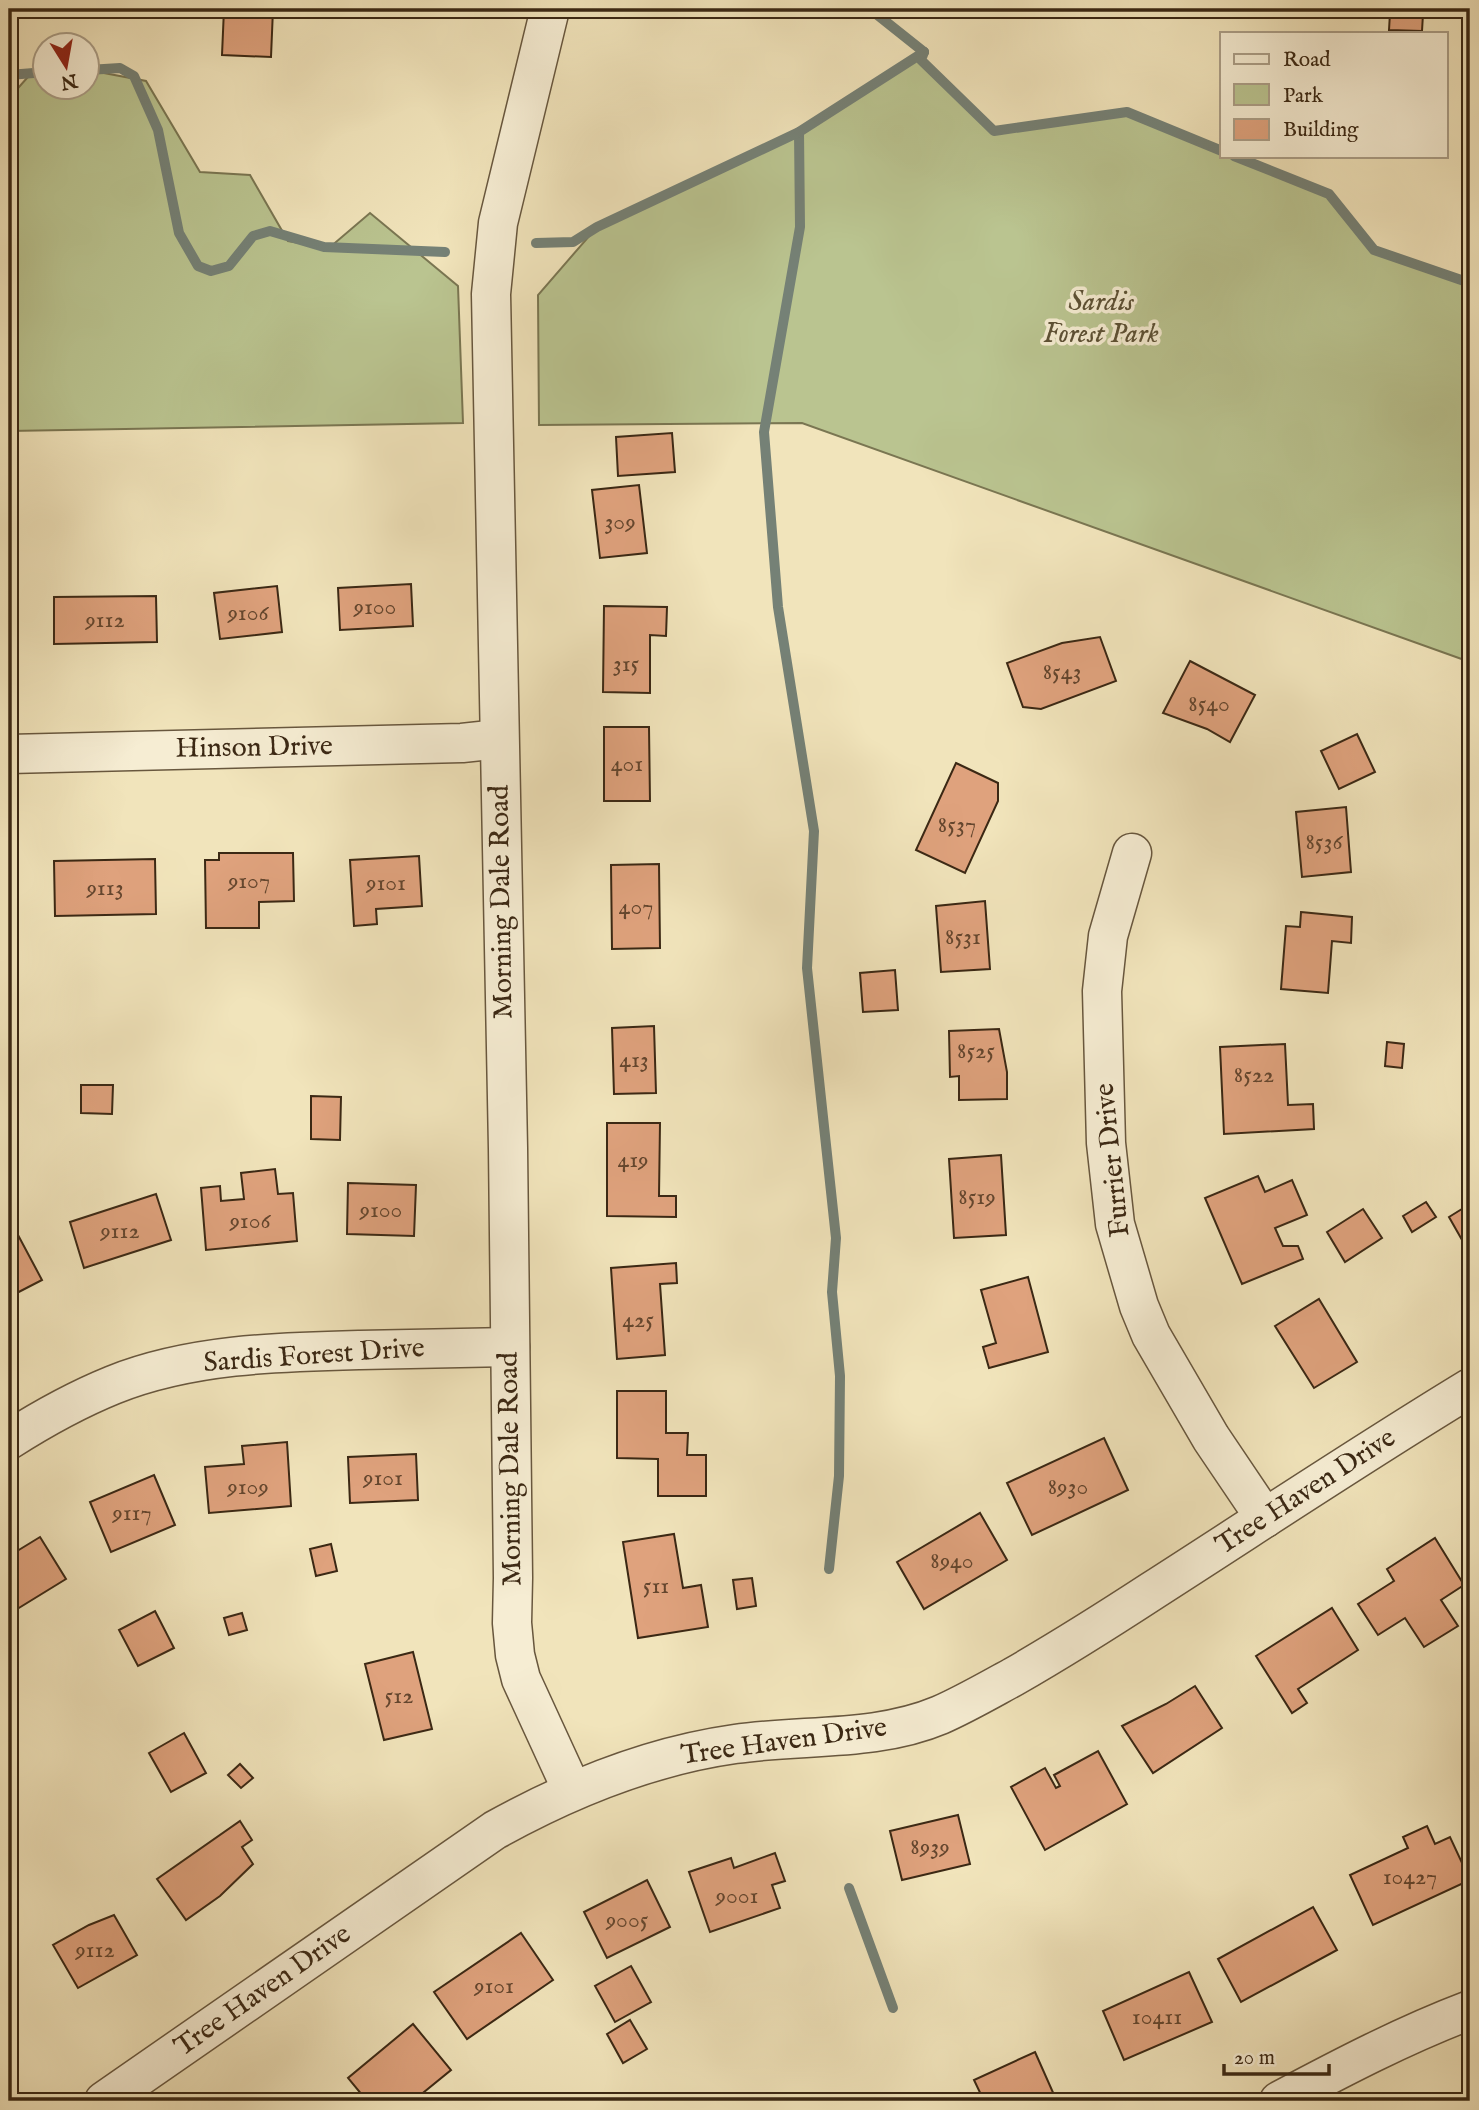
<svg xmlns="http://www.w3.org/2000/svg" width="1479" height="2110" viewBox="0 0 1479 2110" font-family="'IM FELL English',serif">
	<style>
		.green { fill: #bac490; stroke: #7a7652; stroke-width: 2 }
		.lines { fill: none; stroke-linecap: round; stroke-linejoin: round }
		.stream { stroke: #758176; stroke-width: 10 }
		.building { fill: #dfa27d; stroke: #3b2814; stroke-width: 2 }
		.minor-casing { stroke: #68573e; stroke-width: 41 }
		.minor { stroke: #f6edd3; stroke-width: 38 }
		.labels { text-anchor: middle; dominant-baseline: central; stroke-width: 7; stroke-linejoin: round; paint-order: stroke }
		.number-label { font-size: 24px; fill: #64462e }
		.park-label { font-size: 28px; font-style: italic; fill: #5b4f33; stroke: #f6edd3 }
		.street-label { font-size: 28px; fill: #3b2814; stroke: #f6edd3 }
	</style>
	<rect width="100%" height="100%" fill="#f1e4bb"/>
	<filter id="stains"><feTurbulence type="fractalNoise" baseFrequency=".00286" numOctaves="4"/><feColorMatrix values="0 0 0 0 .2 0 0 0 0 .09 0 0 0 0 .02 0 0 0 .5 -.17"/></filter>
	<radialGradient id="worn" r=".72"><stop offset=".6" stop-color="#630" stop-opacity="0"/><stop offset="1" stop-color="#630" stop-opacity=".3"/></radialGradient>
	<g class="green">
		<path d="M924,52L921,60L994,131L1127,112L1222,151V156H1234L1329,194L1374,250L1470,283V662L802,423L539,425L538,295L597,227L799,132Z"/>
		<path d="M42,61L45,62L46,88H88V70L146,81L200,172L250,175L288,241L329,248L370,213L458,286L463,423L9,431V95H12Z"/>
	</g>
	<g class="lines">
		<g class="stream">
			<path d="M870,9L924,52"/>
			<path d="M924,52L921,60L994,131L1127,112L1222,151"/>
			<path d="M88,70L120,68L134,76L158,130L179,233L198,266L211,271L229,266L253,236L270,231L324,247L445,252"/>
			<path d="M9,75L46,72"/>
			<path d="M799,132L800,227L764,432L778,607L814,831L807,968L836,1238L832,1292L840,1376L839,1476L829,1569"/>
			<path d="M1234,156L1329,194L1374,250L1470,283"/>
			<path d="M536,243L573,242L597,227L799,132L924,52"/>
			<path d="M849,1888L893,2008"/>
		</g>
	</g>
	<g class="building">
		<path d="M224,9H273L271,57L222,55Z"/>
		<path d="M1390,13L1423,14L1422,31L1389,30Z"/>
		<path d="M672,433L675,472L618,476L616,437Z"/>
		<path d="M639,485L647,553L600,558L592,490Z"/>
		<path d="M411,584L413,626L340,630L338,588Z"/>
		<path d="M277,586L282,632L220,639L214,593Z"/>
		<path d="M156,596L157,642L54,644V597Z"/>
		<path d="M9,603H14L15,653H9Z"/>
		<path d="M604,606L667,607L666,636L650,635V693L603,692Z"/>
		<path d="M1100,637L1116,681L1041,709L1023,707L1007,663L1062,643Z"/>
		<path d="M1190,661L1255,695L1230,742L1207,729L1163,713Z"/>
		<path d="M604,727H649L650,801H604Z"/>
		<path d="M1357,734L1375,772L1339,789L1321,751Z"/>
		<path d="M956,763L998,783V801L965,873L916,850Z"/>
		<path d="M1346,807L1351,872L1302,877L1296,812Z"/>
		<path d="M219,853H293L294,901L259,902V928H206L205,860H219Z"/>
		<path d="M419,856L422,906L376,909L377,924L354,926L350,860Z"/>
		<path d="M155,859L156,914L55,916L54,861Z"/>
		<path d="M659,864L660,948L612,949L611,865Z"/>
		<path d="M9,871H15L17,930H9Z"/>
		<path d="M985,901L990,969L941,972L936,906Z"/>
		<path d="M1301,912L1352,917L1351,943L1332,941L1328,993L1281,989L1286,926L1300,927Z"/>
		<path d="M895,970L898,1010L863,1012L860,973Z"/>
		<path d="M654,1026L656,1093L614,1094L612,1028Z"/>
		<path d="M999,1029L1007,1072V1099L959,1100V1076L950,1077L949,1031Z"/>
		<path d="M1387,1042L1404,1044L1402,1068L1385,1066Z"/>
		<path d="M1285,1044L1288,1105L1313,1104L1314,1129L1224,1134L1220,1047Z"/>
		<path d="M81,1085H113L112,1114L81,1113Z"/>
		<path d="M311,1096L341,1097L340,1140L311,1139Z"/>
		<path d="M607,1123H660L659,1196H676V1217L607,1216Z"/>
		<path d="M1001,1155L1006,1235L954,1238L949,1159Z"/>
		<path d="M275,1169L278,1194L293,1193L297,1241L206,1250L201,1188L220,1186L221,1201L244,1199L241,1173Z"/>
		<path d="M1258,1176L1265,1192L1292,1180L1307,1215L1275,1228L1283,1246H1298L1303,1259L1242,1284L1205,1198Z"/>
		<path d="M348,1183L416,1185L414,1236L347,1234Z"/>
		<path d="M156,1194L171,1240L84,1268L70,1222Z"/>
		<path d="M1426,1202L1436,1217L1412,1232L1403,1216Z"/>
		<path d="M1470,1204V1254L1449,1217Z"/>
		<path d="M1363,1209L1382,1238L1345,1262L1327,1232Z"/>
		<path d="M18,1235L42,1280L9,1297V1240Z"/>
		<path d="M676,1263L677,1283L660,1284L665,1355L617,1359L611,1268Z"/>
		<path d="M1028,1277L1048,1352L989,1368L983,1347L996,1343L981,1290Z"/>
		<path d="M1319,1299L1357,1362L1314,1388L1275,1326Z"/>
		<path d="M617,1391H666V1433H688L687,1455H706V1496H658V1459L617,1458Z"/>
		<path d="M1104,1438L1128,1490L1032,1535L1007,1483Z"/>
		<path d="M287,1442L291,1506L209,1513L205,1467L244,1464L242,1446Z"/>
		<path d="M416,1454L418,1500L350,1503L348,1457Z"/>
		<path d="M154,1475L175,1525L111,1552L90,1502Z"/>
		<path d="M980,1513L1007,1560L924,1609L897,1562Z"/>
		<path d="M674,1534L683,1588L701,1585L708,1627L638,1638L623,1542Z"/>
		<path d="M40,1537L66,1579L9,1614V1556Z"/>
		<path d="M1435,1538L1464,1585L1441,1600L1458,1626L1424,1647L1405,1618L1378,1635L1358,1604L1394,1581L1387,1569Z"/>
		<path d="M331,1544L337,1571L316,1576L310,1549Z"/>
		<path d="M752,1578L756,1606L737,1609L733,1580Z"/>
		<path d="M1332,1608L1358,1650L1298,1689L1307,1703L1292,1713L1256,1656Z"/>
		<path d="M155,1611L174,1648L138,1666L119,1630Z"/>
		<path d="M242,1613L247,1630L229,1635L224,1618Z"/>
		<path d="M413,1652L432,1729L384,1740L365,1664Z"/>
		<path d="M1195,1686L1222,1728L1153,1773L1122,1726L1166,1704Z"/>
		<path d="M184,1733L206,1773L171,1792L149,1753Z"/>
		<path d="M1098,1751L1127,1804L1045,1850L1011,1787L1045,1768L1056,1788L1060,1786L1054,1775Z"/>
		<path d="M240,1764L253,1778L241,1788L228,1775Z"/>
		<path d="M958,1815L970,1864L902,1880L890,1831Z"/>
		<path d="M240,1821L252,1840L242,1847L253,1864L220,1896L186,1920L157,1879Z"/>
		<path d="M1427,1826L1435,1844L1450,1837L1470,1880L1373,1925L1350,1875L1408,1848L1403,1837Z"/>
		<path d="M775,1853L785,1881L772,1885L780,1908L710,1932L689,1872L731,1858L734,1868Z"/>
		<path d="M647,1880L670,1927L607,1958L584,1912Z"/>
		<path d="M1313,1907L1337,1950L1241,2002L1218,1959Z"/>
		<path d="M114,1915L137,1955L78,1988L53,1945L89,1925Z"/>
		<path d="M521,1933L553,1980L467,2039L434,1992Z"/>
		<path d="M631,1966L651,2002L615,2022L595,1986Z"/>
		<path d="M1189,1972L1212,2022L1124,2060L1103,2011Z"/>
		<path d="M630,2020L647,2049L623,2063L607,2034Z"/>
		<path d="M413,2024L451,2070L413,2101H367L348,2078Z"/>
		<path d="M1035,2052L1055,2097L1046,2101H984L974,2080Z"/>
	</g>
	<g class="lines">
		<g class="minor-casing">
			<g id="minor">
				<path d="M550,9L498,223L491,294L508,1148L513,1578L512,1623L515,1655L521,1679L572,1790"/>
				<path d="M9,754L462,743L499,739"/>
				<path d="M1132,853L1108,936L1102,991L1106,1143L1115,1224L1139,1306L1151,1335L1211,1438L1265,1518"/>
				<path d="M9,1440C42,1419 76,1400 113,1385C190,1354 278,1352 360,1350C410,1349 460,1348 510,1347"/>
				<path d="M104,2101L495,1830C569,1789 650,1756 735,1744C803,1734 876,1742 940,1715C965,1704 989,1690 1013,1677C1060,1650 1106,1621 1152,1591C1258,1523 1363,1453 1470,1388"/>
				<path d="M1279,2101C1341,2068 1404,2035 1470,2010"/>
			</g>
		</g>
		<use href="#minor" class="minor"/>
	</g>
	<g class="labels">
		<g class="number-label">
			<text x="620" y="522">309</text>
			<text x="375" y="607">9100</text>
			<text x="248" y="613">9106</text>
			<text x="105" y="620">9112</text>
			<text x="626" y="664">315</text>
			<text x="1062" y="672">8543</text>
			<text x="1209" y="704">8540</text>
			<text x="627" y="764">401</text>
			<text x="957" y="825">8537</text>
			<text x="1324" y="842">8536</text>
			<text x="249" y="881">9107</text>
			<text x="386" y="883">9101</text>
			<text x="105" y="888">9113</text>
			<text x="636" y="907">407</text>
			<text x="963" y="937">8531</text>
			<text x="976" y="1051">8525</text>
			<text x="634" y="1060">413</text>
			<text x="1254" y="1075">8522</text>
			<text x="633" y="1160">419</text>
			<text x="977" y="1197">8519</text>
			<text x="381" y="1210">9100</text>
			<text x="250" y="1221">9106</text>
			<text x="120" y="1231">9112</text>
			<text x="638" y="1320">425</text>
			<text x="383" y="1478">9101</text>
			<text x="248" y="1487">9109</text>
			<text x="1068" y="1487">8930</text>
			<text x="132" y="1513">9117</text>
			<text x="952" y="1561">8940</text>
			<text x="656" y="1586">511</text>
			<text x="399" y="1696">512</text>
			<text x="930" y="1847">8939</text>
			<text x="1410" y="1877">10427</text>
			<text x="737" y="1896">9001</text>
			<text x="627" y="1920">9005</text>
			<text x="95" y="1950">9112</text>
			<text x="494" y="1986">9101</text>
			<text x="1157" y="2017">10411</text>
		</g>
		<g class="park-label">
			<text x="1101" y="302">Sardis<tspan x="1101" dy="32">Forest Park</tspan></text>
		</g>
		<g class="street-label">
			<text transform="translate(254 748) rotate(-1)">Hinson Drive</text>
			<text transform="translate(502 902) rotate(-91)">Morning Dale Road</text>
			<text transform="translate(1113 1160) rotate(-96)">Furrier Drive</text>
			<text transform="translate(314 1356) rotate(-4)">Sardis Forest Drive</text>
			<text transform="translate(511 1469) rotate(-91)">Morning Dale Road</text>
			<text transform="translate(1306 1492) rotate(-33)">Tree Haven Drive</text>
			<text transform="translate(784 1742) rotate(-8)">Tree Haven Drive</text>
			<text transform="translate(263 1991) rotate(-35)">Tree Haven Drive</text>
		</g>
	</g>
	<rect width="1479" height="2110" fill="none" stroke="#f1e4bb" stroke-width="35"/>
	<rect x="10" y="10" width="1458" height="2089" fill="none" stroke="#3b2814" stroke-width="3.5"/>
	<rect x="18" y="18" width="1444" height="2075" fill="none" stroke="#3b2814" stroke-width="2"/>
	<rect x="1220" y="32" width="228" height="126" fill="#f6edd3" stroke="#ab9e87" stroke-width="2"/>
	<rect x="1234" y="54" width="35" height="10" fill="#f6edd3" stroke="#ab9e87" stroke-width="2"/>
	<text x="1283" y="66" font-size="21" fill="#3b2814">Road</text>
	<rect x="1234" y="84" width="35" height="21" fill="#bac490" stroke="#ab9e87" stroke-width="2"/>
	<text x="1283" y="102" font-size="21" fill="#3b2814">Park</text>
	<rect x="1234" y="119" width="35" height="21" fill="#dfa27d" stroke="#ab9e87" stroke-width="2"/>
	<text x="1283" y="136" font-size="21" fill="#3b2814">Building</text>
	<g transform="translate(66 66) rotate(169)"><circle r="33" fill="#f6edd3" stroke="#ab9e87" stroke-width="2"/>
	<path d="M0-5L12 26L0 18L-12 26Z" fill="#8f2418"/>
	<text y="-10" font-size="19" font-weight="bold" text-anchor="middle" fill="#3b2814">N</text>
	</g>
	<path d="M1224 2064v10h105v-10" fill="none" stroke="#3b2814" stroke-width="3.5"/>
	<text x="1234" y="2064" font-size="21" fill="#3b2814" stroke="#f6edd3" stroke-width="5" paint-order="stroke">20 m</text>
	<rect width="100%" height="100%" filter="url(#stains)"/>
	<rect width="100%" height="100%" fill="url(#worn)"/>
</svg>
